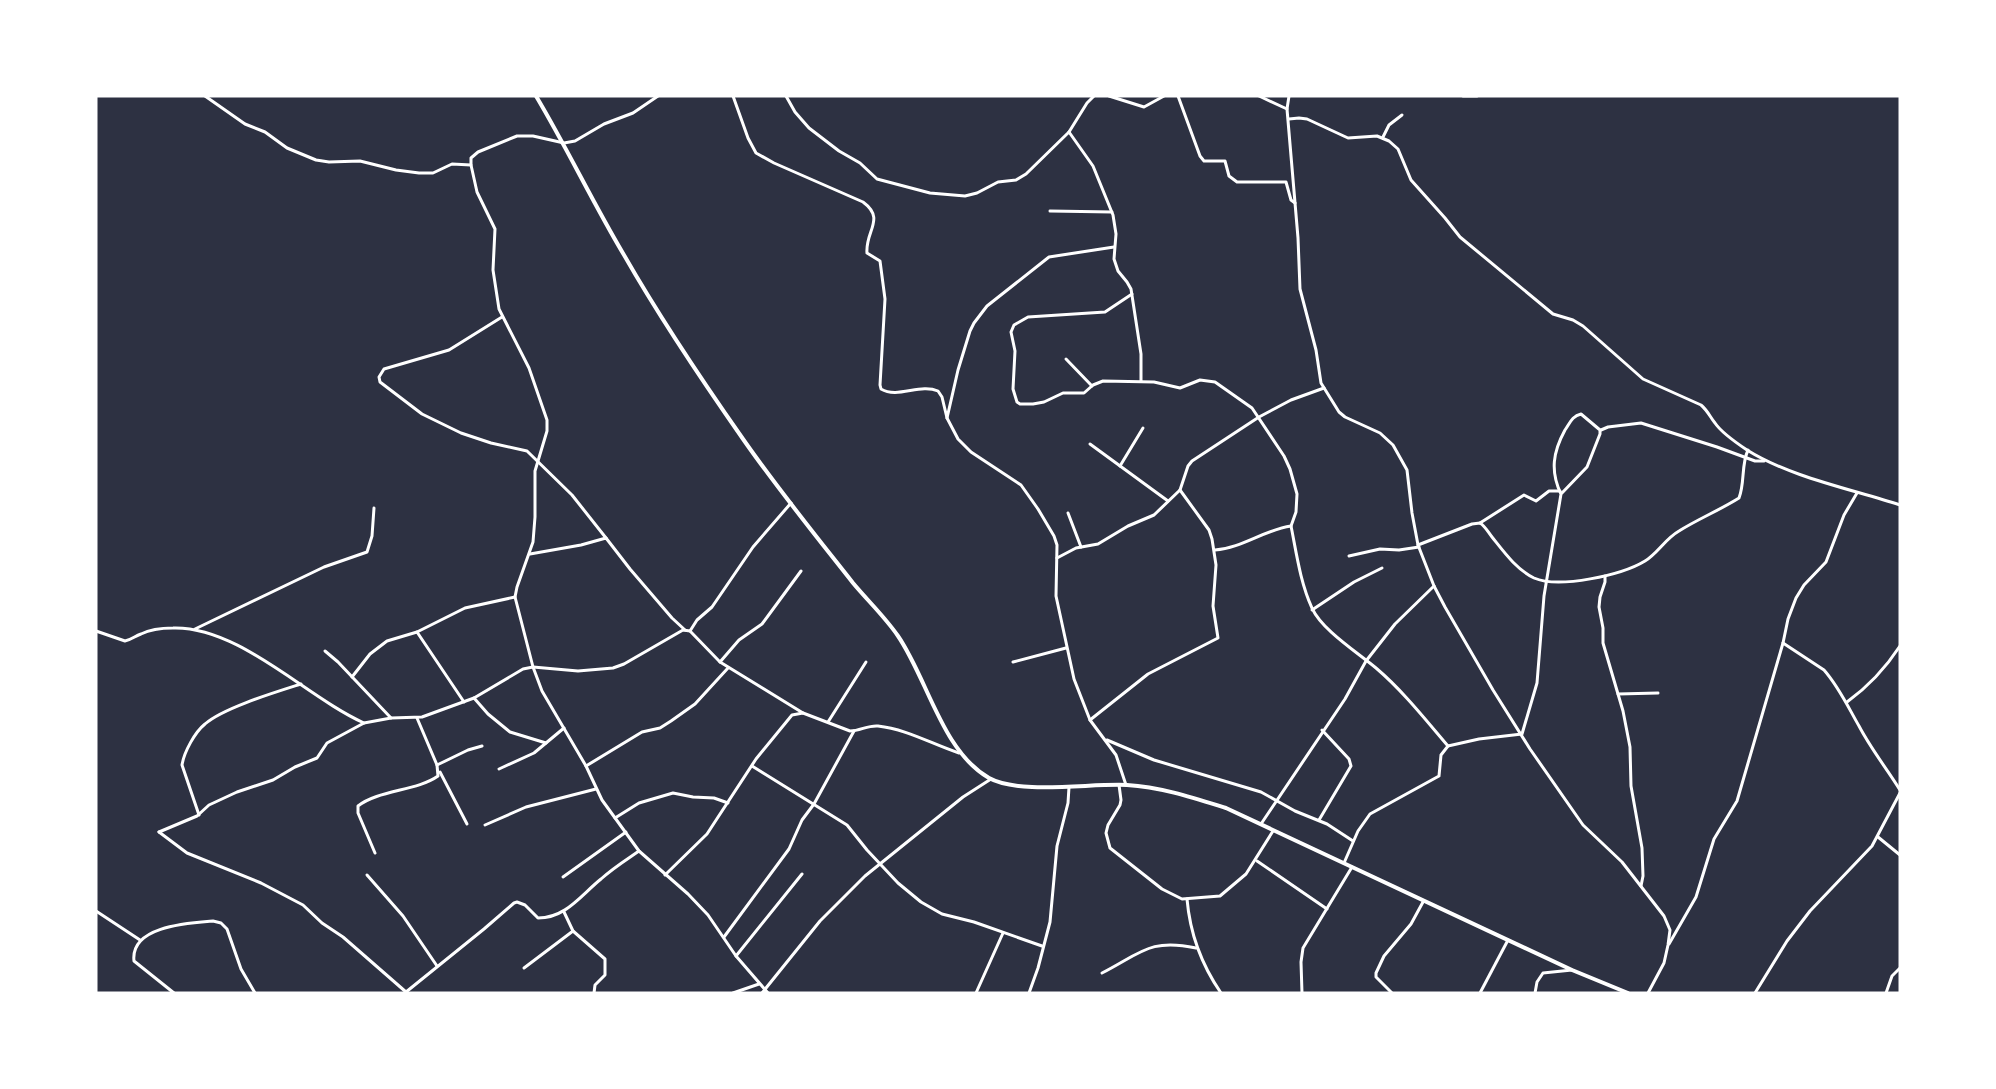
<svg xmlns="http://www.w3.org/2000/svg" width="1996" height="1089" viewBox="0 0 1996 1089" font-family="Karla,sans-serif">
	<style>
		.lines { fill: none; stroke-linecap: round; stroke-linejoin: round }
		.minor { stroke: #fff; stroke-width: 3 }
		.tertiary { stroke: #fff; stroke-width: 4 }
	</style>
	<rect width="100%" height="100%" fill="#2d3142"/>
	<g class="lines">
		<g class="minor">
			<path d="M205,96L245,124L265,132L287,148L316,160L329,162L360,161L396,170L419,173H433L452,164L471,165"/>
			<path d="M658,96L633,113L604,124L575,141L564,143L533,136H517L478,152L471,158V165L477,192L495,229L493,270L499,309L529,368L547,420V431L535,471V517L533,542L517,587L515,597L533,667L542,691L586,766L602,800L639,851L688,894L708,915L736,956L768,993"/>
			<path d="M733,96L748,138L756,153L774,163L863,202C886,219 865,231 867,253L880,261L885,299L880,385L881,389C898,399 920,383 938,391L942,397L947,418L958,439L971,452L1021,485L1038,509L1054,536L1057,545L1056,596L1074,679L1090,720L1116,755L1126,785"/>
			<path d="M786,96L795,112L809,128L839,151L860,163L877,179L930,193L965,196L977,193L998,182L1016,180L1026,174L1069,132L1087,103L1094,96"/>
			<path d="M1109,96L1144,107L1164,96"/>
			<path d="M1178,96L1200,156L1204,161H1225L1229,176L1237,182H1286L1291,200L1295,203"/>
			<path d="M1259,96L1287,109"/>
			<path d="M1289,96L1287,109L1298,238L1300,289L1316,350L1321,383L1339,412L1345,417L1380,433L1393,445L1407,470L1412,513L1418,545L1434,586L1445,607L1493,690L1530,749L1583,825L1622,862L1664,916L1670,930L1668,945L1664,963L1648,993"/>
			<path d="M1463,96H1477"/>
			<path d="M1289,119L1299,118L1307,119L1348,138L1377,136L1389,141L1398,149L1411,180L1445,218L1460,237L1553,314L1573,320L1583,326L1643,379L1701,405C1708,411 1710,417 1715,423C1721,432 1738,444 1747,450C1790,477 1851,489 1900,505"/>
			<path d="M1069,132L1093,166L1113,215L1116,234L1114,259L1118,271L1127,282L1131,289L1141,354V381"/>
			<path d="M1383,137L1389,125L1402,115"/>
			<path d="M1050,211L1112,212"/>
			<path d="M1132,294L1105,312L1028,317L1014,325L1011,332L1015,351L1013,389L1017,402L1020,404H1033L1044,402L1063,393H1084L1093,385L1103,381L1154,382L1180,388L1200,380L1215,382L1252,408L1284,456L1290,469L1297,494L1296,512L1291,526L1292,531C1297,557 1301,584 1312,608C1322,630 1357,652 1376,668C1403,691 1425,719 1448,746"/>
			<path d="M502,317L449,350L384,369L379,377L380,382L422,414L461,433L491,443L527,451L572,495L606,538"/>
			<path d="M1066,359L1092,386"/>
			<path d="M947,418L958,370L970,331L974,323L987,306L1049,257L1114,247"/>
			<path d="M1601,430L1608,427L1641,423L1717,447L1755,461H1764"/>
			<path d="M1090,444L1168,501"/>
			<path d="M1120,466L1143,428"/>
			<path d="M1068,513L1081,547"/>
			<path d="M1480,523L1524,495L1536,501L1549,491H1560"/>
			<path d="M1418,545L1472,524L1480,523C1485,526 1488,532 1492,537C1504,552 1516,569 1534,578C1559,589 1622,575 1645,561C1658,553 1665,539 1679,531C1698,519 1720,510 1739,498C1745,483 1741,465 1748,450"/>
			<path d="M1215,550C1242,548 1264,530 1291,526"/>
			<path d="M530,554L581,545L606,538L630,569L672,618L685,630"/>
			<path d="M1349,556L1380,549L1399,550L1419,547"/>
			<path d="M1057,558L1076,548L1098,544L1128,526L1154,515L1180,490L1188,466L1192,461L1259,417L1291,400L1324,388"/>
			<path d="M1605,576V582L1600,597L1599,607L1603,628V643L1623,711L1630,747L1631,786L1642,848L1643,876L1641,886"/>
			<path d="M1312,610L1354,582L1382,568"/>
			<path d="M195,629L324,567L367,552L372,536L374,508"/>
			<path d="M96,631L125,641C131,640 135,636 141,634C151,629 162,628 173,628C239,626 306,697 364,723"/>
			<path d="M690,631L697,620L712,607L753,547L791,503"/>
			<path d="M417,632L464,702"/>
			<path d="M1783,643L1824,670C1839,687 1848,707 1859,726C1871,749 1887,769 1900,790"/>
			<path d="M325,651L338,662L391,718"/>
			<path d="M720,662L739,640L762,624L801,571"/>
			<path d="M1013,662L1066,648"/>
			<path d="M352,677L370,654L387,641L417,632L465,608L515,597"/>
			<path d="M1618,694L1658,693"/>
			<path d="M474,698L488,714L510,732L546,743"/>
			<path d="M1847,702C1869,686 1885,669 1900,646"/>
			<path d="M1090,720L1148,674L1218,638L1213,606L1216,565L1212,539L1209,530L1180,490"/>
			<path d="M828,722L866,662"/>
			<path d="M1107,740L1154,760L1261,792L1295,811L1327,824L1353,841"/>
			<path d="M437,765L468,750L482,746"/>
			<path d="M586,766L642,732L660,728L671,721L695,704L728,668"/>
			<path d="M752,766L847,825L867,850L898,883L921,902L942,914L974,922L1042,946"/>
			<path d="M499,769L534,753L564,728"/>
			<path d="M440,772L467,824"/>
			<path d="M1119,785L1121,800L1120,805L1108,825L1106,833L1110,848L1162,889L1182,899L1220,896L1246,874L1273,831"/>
			<path d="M199,815L182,765C184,752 195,732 205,724C223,708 276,692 301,684"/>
			<path d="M615,818L639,803L673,793L693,797L714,798L728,803"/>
			<path d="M1319,820L1351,766L1349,759L1322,730"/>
			<path d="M1261,824L1345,699L1366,661L1395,624L1434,586"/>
			<path d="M485,825L526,807L596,789"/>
			<path d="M159,832L197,816L209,805L237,792L273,780L295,767L317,758L327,743L364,723L391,718L422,717L474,698L523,669L533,667L578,671L613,668L624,664L683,630L690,631L720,662L803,713"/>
			<path d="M159,832L187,853L261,883L303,905L322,923L343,937L406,992"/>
			<path d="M1878,837L1900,855"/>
			<path d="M375,853L358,813V806C378,790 417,791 438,776L437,765L417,718"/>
			<path d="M1257,861L1327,909"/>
			<path d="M1344,863L1358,831L1370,814L1439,776L1441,755L1448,746L1479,739L1522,734L1537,683L1544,596L1561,494L1587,467L1600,434V430L1581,414C1572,416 1570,423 1565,430C1553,452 1550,471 1561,494"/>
			<path d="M367,875L403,916L437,966"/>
			<path d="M665,875L707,834L756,759L792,715L803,713L850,731C860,731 868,725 878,726C906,729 932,744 959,753"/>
			<path d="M563,877L626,832"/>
			<path d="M1187,899C1190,934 1201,964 1221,993"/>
			<path d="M96,911L140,940"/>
			<path d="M564,912L573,931L605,959V975L595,985L594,993"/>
			<path d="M724,937L789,849L802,820L814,804L854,731"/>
			<path d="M1669,944L1696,897L1714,839L1737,801L1783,643L1788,619L1796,598L1804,585L1826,562L1844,515L1857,493"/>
			<path d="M736,956L802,874"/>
			<path d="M524,968L573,931"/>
			<path d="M1102,973C1141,953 1150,938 1196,948"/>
			<path d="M406,992L484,929L514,903L517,902L525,905L538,918C566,918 581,895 601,879C613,868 626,860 639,851"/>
			<path d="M174,993L134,961C130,926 188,923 213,921L221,923L227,929L241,969L255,993"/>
			<path d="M733,993L759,984"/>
			<path d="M762,993L820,921L865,876L963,797L991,779"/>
			<path d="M976,993L1003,933"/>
			<path d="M1029,993L1038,968L1050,922L1057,846L1068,803L1069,787"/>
			<path d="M1302,993L1301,962L1303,948L1352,867"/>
			<path d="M1392,993L1376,977V973L1384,956L1411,924L1423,902"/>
			<path d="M1480,993L1508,940"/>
			<path d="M1535,993L1537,982L1543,973L1572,970"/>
			<path d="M1755,993L1787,941L1810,911L1872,846L1900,793"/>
			<path d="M1886,993L1892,976L1900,968"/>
		</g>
		<path class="tertiary" d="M536,96C567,148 593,203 624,255C660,318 701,379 743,439C777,488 816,536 853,583C868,601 885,617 898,636C928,680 942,751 989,778C1020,795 1091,783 1127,785C1161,787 1194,798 1226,808L1572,970L1628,993"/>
	</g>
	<rect width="1996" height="1089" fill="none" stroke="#ffffff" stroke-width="195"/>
</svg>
